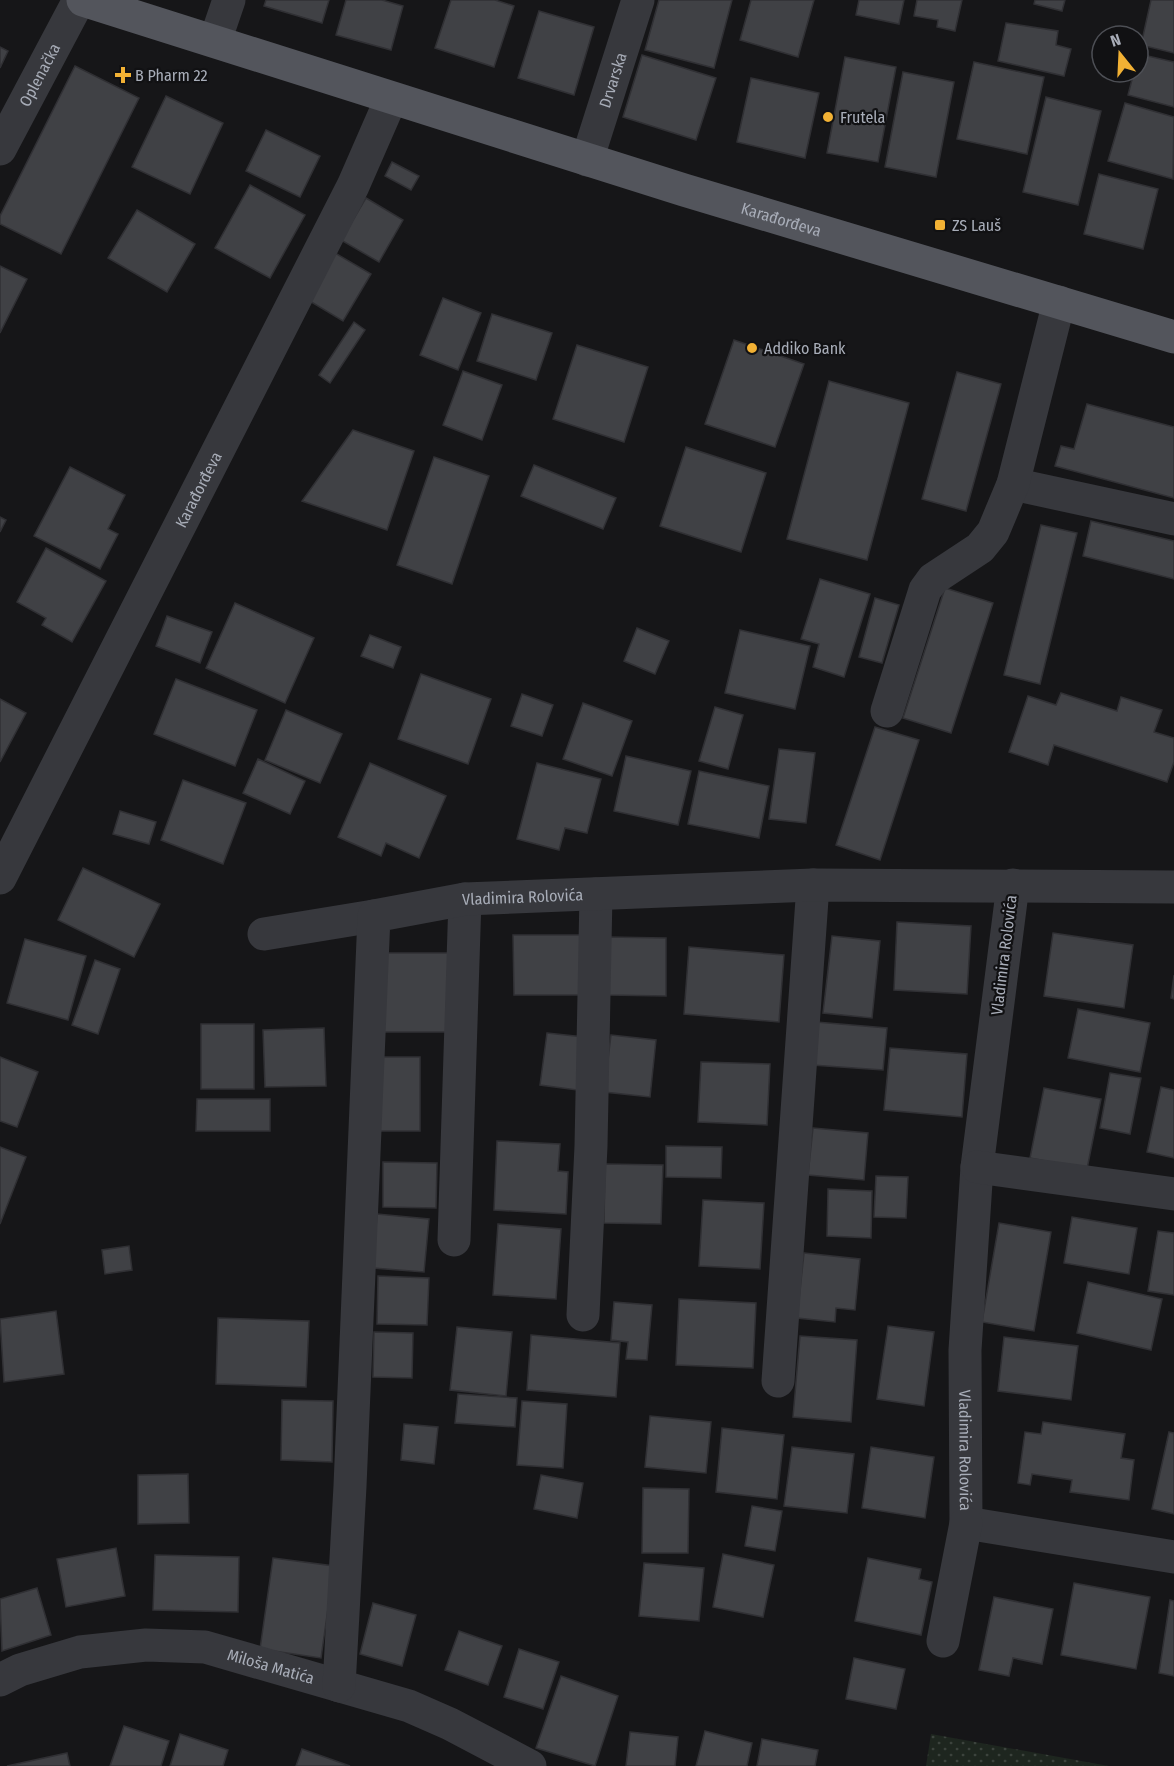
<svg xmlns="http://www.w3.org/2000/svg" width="1174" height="1766" viewBox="0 0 1174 1766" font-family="'Fira Sans Condensed',sans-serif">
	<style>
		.grass { fill: url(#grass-dots) }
		.building { fill: #404145; stroke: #303034; stroke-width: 1.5 }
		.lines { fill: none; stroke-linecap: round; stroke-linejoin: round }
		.street { stroke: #37383d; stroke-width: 33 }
		.primary { stroke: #53555c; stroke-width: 33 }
		.poi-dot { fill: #f2b134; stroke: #111113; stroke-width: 2 }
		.labels { text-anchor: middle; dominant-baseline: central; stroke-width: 4.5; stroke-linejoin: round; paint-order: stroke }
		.street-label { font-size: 16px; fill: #a8adb8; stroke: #111113 }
		.poi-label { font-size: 16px; fill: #a8adb8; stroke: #111113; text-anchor: start }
	</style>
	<defs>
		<pattern id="grass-dots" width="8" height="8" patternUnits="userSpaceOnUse" patternTransform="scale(1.5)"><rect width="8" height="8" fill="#1e261f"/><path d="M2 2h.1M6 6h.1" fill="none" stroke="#3c433d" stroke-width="1.8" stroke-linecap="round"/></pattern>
	</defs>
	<rect width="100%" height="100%" fill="#161618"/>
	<path class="grass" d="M931,1734L1109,1766H926Z"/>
	<g class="building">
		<path d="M266,0H329L322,23L264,6Z"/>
		<path d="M346,0H382L403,6L391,50L336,35Z"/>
		<path d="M451,0H495L514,6L494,67L435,48Z"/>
		<path d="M659,0H732L714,68L645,50Z"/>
		<path d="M751,0H814L798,57L740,40Z"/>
		<path d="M859,0H904L899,24L856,15Z"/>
		<path d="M917,0H962L955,31L937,27L938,20L914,16Z"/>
		<path d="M1035,0H1065L1062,11L1034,4Z"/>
		<path d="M1151,0H1174V53L1141,45Z"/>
		<path d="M539,11L594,27L574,95L518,78Z"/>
		<path d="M1006,23L1058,31L1056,45L1071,49L1064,76L998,61Z"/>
		<path d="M0,47L8,51L0,68Z"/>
		<path d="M1139,54L1174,62V107L1128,95L1134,72H1138Z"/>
		<path d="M642,55L716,78L696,140L623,117Z"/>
		<path d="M845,57L896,67L878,162L827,153Z"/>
		<path d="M974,62L1044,77L1027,154L957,139Z"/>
		<path d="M75,66L139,98L61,254L0,224V216Z"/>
		<path d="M903,72L954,82L936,177L885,167Z"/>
		<path d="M751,78L819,93L805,158L737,142Z"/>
		<path d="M166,96L223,123L190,194L132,167Z"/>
		<path d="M1046,97L1101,111L1078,205L1023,192Z"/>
		<path d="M1125,103L1174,117L1173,179L1108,161Z"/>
		<path d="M266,130L320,156L300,197L246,171Z"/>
		<path d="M392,162L419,176L411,190L385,176Z"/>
		<path d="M1099,174L1158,189L1143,249L1084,234Z"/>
		<path d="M250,185L305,215L270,278L215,248Z"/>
		<path d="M366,198L403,220L379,262L341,240Z"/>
		<path d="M137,210L195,244L167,292L108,258Z"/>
		<path d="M335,253L371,274L343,321L308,300Z"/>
		<path d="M0,266L27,279L0,333Z"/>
		<path d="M443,298L481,313L458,370L420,355Z"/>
		<path d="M492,314L552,333L536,380L477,361Z"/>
		<path d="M354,322L365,330L330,383L319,375Z"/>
		<path d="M734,340L804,364L775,447L705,424Z"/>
		<path d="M577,345L648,367L624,442L553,419Z"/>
		<path d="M463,371L502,385L482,440L443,425Z"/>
		<path d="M957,372L1001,384L966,511L922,499Z"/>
		<path d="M829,381L909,403L867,560L787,539Z"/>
		<path d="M1087,404L1174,427V498L1055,466L1061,446L1074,449Z"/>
		<path d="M353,430L414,451L387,530L302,501Z"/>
		<path d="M686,447L766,473L741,552L660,526Z"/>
		<path d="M434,457L489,476L452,584L397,565Z"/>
		<path d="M534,465L616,498L603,529L521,496Z"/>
		<path d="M70,467L125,495L108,529L118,534L100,569L34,536Z"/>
		<path d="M0,517L6,520L0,532Z"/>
		<path d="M1091,521L1174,541V579L1083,556Z"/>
		<path d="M1041,525L1077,533L1040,684L1004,675Z"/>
		<path d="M46,548L106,581L72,642L42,625L46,618L17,602Z"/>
		<path d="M820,579L870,594L844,677L813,667L819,644L801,639Z"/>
		<path d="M945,588L993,603L951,733L903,718Z"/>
		<path d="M875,598L899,605L882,663L859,657Z"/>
		<path d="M235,603L314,638L285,703L206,668Z"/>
		<path d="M167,616L212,632L200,663L156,646Z"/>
		<path d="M637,628L669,641L655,674L624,661Z"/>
		<path d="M740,630L810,646L795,709L725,693Z"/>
		<path d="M370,635L401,647L393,668L361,656Z"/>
		<path d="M421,674L491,699L468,764L398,739Z"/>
		<path d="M176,679L257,710L235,766L154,734Z"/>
		<path d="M1061,693L1117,711L1121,697L1162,710L1154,732L1174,738V762L1167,782L1054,745L1048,765L1009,752L1028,696L1056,705Z"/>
		<path d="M522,694L553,705L542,736L511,726Z"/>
		<path d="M0,699L26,713L0,762Z"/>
		<path d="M583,703L632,721L612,776L563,759Z"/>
		<path d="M715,707L743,715L728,769L699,761Z"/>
		<path d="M286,710L342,734L320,783L265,760Z"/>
		<path d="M875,727L919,740L880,860L836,845Z"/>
		<path d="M779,749L815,753L806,823L769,819Z"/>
		<path d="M626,756L691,771L678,825L614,811Z"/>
		<path d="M258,759L305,781L290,814L243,793Z"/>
		<path d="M370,763L446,796L419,858L386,843L381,856L338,837Z"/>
		<path d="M537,763L601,779L587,833L565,828L559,850L517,839Z"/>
		<path d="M699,771L769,786L759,838L688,824Z"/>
		<path d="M183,780L246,803L223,864L161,840Z"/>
		<path d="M120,811L156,822L149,844L113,834Z"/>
		<path d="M83,868L160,904L134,957L58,920Z"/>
		<path d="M897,922L971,926L967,994L894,990Z"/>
		<path d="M1053,933L1133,945L1124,1008L1044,996Z"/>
		<path d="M513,935H586V995H514Z"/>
		<path d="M832,936L880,941L872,1018L823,1013Z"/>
		<path d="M608,937L666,938V996L607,995Z"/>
		<path d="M25,939L86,956L68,1020L7,1003Z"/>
		<path d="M689,947L784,955L779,1022L684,1014Z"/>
		<rect x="384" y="953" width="65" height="79"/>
		<path d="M95,960L120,969L98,1034L72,1025Z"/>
		<path d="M1174,975V999L1171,998Z"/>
		<path d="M1078,1009L1150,1023L1140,1072L1068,1058Z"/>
		<path d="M816,1022L887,1028L883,1070L812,1065Z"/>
		<rect x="201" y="1024" width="53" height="65"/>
		<path d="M324,1028L326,1086L265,1087L263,1030Z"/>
		<path d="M547,1033L584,1037L577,1090L540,1085Z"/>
		<path d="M611,1035L656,1040L650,1097L604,1092Z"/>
		<path d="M890,1048L967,1054L962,1117L884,1110Z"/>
		<path d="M0,1057L38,1072L17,1127L0,1121Z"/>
		<rect x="378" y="1057" width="42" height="74"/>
		<path d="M701,1062L770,1064L767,1125L698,1122Z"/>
		<path d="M1110,1073L1141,1078L1130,1134L1100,1128Z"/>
		<path d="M1161,1087L1174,1090V1158L1147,1152Z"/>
		<path d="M1044,1088L1101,1099L1087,1169L1030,1158Z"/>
		<path d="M197,1099H270V1131H196Z"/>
		<path d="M813,1128L868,1133L864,1180L808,1175Z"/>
		<path d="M497,1141L560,1144L558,1171L568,1172L566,1214L494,1210Z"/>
		<path d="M666,1146L722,1147L721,1178L666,1177Z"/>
		<path d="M0,1147L26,1157L0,1224Z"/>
		<path d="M383,1162L437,1163L436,1208L383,1207Z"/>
		<path d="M605,1164L663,1165L661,1224L604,1223Z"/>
		<path d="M876,1176L908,1177L906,1218L874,1217Z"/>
		<path d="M828,1189L872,1191L871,1238L827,1236Z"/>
		<path d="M703,1200L764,1203L760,1269L699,1266Z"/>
		<path d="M377,1214L429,1219L424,1272L373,1268Z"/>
		<path d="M1072,1217L1137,1228L1129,1274L1064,1263Z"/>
		<path d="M999,1223L1051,1232L1034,1331L982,1322Z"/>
		<path d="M498,1224L561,1229L556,1299L493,1295Z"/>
		<path d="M1158,1231L1174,1233V1295L1148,1291Z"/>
		<path d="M129,1246L132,1270L105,1274L102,1250Z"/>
		<path d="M804,1253L860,1259L855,1310L836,1308L835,1322L797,1318Z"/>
		<path d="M378,1276L429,1278L427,1325L377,1324Z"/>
		<path d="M1088,1282L1162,1299L1151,1350L1077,1333Z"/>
		<path d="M679,1299L756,1303L753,1368L676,1365Z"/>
		<path d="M614,1302L652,1305L647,1360L626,1359L628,1342L611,1340Z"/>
		<path d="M56,1311L64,1374L4,1382L0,1319Z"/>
		<path d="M218,1318L309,1321L306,1387L216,1384Z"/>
		<path d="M888,1326L934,1332L924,1406L877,1399Z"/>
		<path d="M457,1327L512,1332L506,1396L450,1390Z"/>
		<path d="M374,1332L413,1333L412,1378L373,1377Z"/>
		<path d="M531,1335L620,1343L616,1397L527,1390Z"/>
		<path d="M800,1336L857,1340L851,1422L793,1417Z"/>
		<path d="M1004,1337L1078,1346L1071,1400L998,1391Z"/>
		<path d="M458,1394L517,1398L515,1427L455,1423Z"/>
		<path d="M282,1400L333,1401L332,1462L281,1460Z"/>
		<path d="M522,1401L567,1404L563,1468L517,1465Z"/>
		<path d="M650,1416L711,1422L706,1473L645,1467Z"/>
		<path d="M1043,1422L1125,1434L1121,1458L1134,1460L1129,1500L1070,1492L1072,1480L1032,1474L1030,1485L1018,1483L1025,1432L1041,1434Z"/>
		<path d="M404,1424L438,1427L434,1464L401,1460Z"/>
		<path d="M722,1428L784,1435L777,1499L716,1492Z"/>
		<path d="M1169,1432L1174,1433V1514L1152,1509Z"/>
		<path d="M792,1447L854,1454L847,1513L784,1506Z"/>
		<path d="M871,1447L934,1457L925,1518L862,1508Z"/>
		<path d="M188,1474L189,1523L138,1524V1475Z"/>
		<path d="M541,1475L583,1483L577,1518L534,1509Z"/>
		<path d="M643,1488L689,1489L688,1553H642Z"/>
		<path d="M752,1506L782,1511L775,1551L745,1546Z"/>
		<path d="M116,1548L125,1596L66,1607L57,1559Z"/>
		<path d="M723,1554L774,1565L763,1617L713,1607Z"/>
		<path d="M155,1555L239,1557L238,1612L153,1610Z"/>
		<path d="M273,1558L334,1566L321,1658L260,1649Z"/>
		<path d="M868,1558L921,1569L919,1579L932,1582L921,1635L855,1621Z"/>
		<path d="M644,1563L704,1568L699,1621L639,1616Z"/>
		<path d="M1074,1583L1150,1597L1136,1669L1061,1655Z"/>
		<path d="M37,1588L51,1635L2,1651L0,1599Z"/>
		<path d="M994,1597L1053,1609L1042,1664L1013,1658L1009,1676L979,1670Z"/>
		<path d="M1170,1600L1174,1601V1676L1159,1673Z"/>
		<path d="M373,1603L416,1615L402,1666L360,1654Z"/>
		<path d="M459,1631L502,1646L488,1685L445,1670Z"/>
		<path d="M519,1649L559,1662L543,1709L504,1697Z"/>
		<path d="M854,1658L905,1669L896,1709L846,1699Z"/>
		<path d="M561,1676L618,1696L595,1766L536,1748Z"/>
		<path d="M124,1726L169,1741L161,1766H110Z"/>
		<path d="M705,1731L752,1743L747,1766H696Z"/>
		<path d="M630,1732L678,1737L675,1766H626Z"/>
		<path d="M180,1734L228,1750L223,1766H170Z"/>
		<path d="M762,1739L818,1750L815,1766H757Z"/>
		<path d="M302,1749L350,1766H296Z"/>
		<path d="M67,1753L70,1766H7Z"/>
	</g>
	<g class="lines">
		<g class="street">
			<path d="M215,41L229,0"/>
			<path id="s1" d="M0,149L79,0"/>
			<path id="s2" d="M587,160L638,0"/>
			<path d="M1013,484L1174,519"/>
			<path d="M887,711L925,590L933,579L980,548L993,532L1013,484L1059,302"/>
			<path id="s3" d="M0,878L353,186L391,99"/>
			<path id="s4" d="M1013,885L977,1167L965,1350L966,1523L1174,1557"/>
			<path d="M264,934L374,916"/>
			<path d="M977,1167L1174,1194"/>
			<path d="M454,1240L465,899"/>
			<path d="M583,1315L591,1146L596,894"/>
			<path d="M778,1381L813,885"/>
			<path d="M943,1641L966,1523"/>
			<path id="s5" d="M0,1680L20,1670L80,1652L146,1645L205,1647L409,1706L450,1724L530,1766"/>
			<path id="s6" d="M339,1686L350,1486L374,916L465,899L813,885L1174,887"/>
		</g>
		<path class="primary" id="s7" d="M83,0L684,190L1174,337"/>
	</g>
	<g class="poi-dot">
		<path d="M120 66h6v6h6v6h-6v6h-6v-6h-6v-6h6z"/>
		<circle cx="828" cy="117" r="6"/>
		<rect x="934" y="219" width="12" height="12" rx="3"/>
		<circle cx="752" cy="348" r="6"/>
	</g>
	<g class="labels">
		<g class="street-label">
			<text stroke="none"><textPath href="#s1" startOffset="84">Oplenačka</textPath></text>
			<text stroke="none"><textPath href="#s2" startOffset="84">Drvarska</textPath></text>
			<text stroke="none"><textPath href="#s7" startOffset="732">Karađorđeva</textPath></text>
			<text stroke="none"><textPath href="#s3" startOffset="436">Karađorđeva</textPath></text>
			<text stroke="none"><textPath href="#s6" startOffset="921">Vladimira Rolovića</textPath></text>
			<text transform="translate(1004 955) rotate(-83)">Vladimira Rolovića</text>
			<text stroke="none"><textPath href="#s4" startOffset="568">Vladimira Rolovića</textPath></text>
			<text stroke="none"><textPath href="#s5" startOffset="279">Miloša Matića</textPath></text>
		</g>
		<g class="poi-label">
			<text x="135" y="75">B Pharm 22</text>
			<text x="840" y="117">Frutela</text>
			<text x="952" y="225">ZS Lauš</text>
			<text x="764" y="348">Addiko Bank</text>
		</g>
	</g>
	<g transform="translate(1120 54) rotate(342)"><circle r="28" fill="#111113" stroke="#4d4f55" stroke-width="1.5"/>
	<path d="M0-4.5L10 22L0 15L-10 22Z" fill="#f2b134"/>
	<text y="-9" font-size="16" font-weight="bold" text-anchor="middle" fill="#a8adb8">N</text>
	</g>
</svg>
